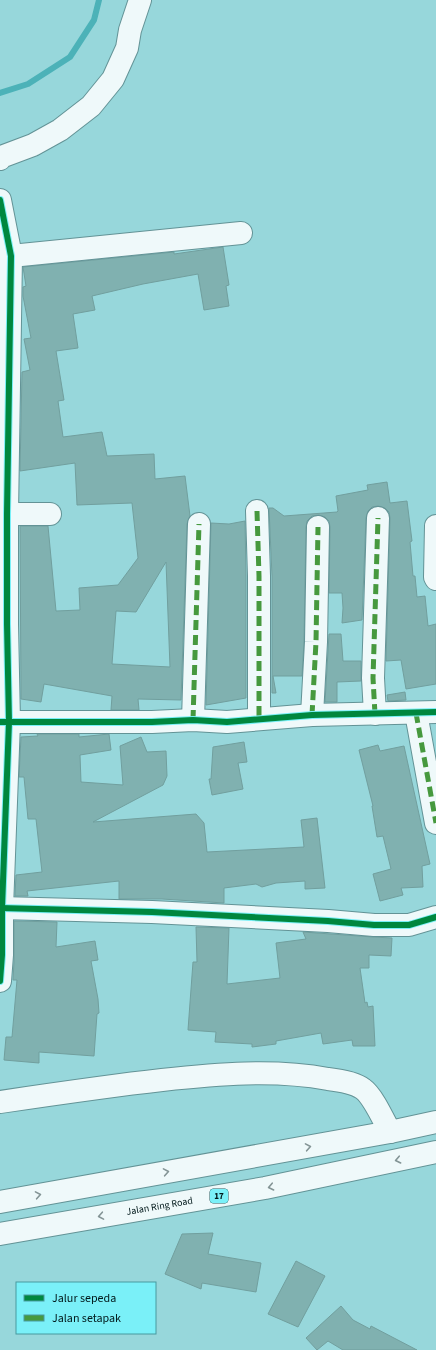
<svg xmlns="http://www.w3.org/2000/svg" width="436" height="1350" viewBox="0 0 436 1350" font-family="'Source Sans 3',sans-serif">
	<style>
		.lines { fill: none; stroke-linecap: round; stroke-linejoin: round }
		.stream { stroke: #4cb2b8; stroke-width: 6 }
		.building { fill: #80b1b0; stroke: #719f9e; fill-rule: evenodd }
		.minor-casing { stroke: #639396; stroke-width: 24 }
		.highway-casing { stroke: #639396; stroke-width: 24 }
		.minor { stroke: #eff9fa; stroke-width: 22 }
		.highway { stroke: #eff9fa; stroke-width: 22 }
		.quiet { stroke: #46993e; stroke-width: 5; stroke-dasharray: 10 5; stroke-linecap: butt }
		.cycleway-casing { stroke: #7af0f8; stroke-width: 8 }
		.cycleway { stroke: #00873e; stroke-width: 6 }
		.oneway { stroke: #839495 }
		.labels { text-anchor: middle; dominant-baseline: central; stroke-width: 3.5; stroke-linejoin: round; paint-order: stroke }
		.shield { fill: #7af0f8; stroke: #25595d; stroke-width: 1 }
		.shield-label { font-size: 9px; font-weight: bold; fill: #00181a }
		.street-label { font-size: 10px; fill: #00181a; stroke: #7af0f8 }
	</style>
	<rect width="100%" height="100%" fill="#97d7db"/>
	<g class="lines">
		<path class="stream" d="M0,93L28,84L70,57L94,20L99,0"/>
	</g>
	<g class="building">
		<path d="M223,247L229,285L226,286L229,306L204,310L198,274L143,284L92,296L95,310L73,314L78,348L56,351L64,400L58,401L63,437L102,432L107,456L154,454L155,479L185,476L190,516L187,524L181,700L138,699L139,710H111L112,696L44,684L41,702L21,699L20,526H48L56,611L80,610L79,588L118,585L138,558L132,503L77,505L75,463L20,471L22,372L30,370L24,339L31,338L23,296V287L26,286L23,267L174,252V254ZM166,562L170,667L112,664L116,611L136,612Z"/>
		<path d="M387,482L390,503L407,501L412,541L410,542L413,576H415L417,597L425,596L428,626L436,624V684L406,689L401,660L386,661L390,518L389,512L385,508L378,506L372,507L368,511L366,518L362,620L342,623L343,608L342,593H329L330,527L329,521L325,517L319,515L312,516L307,521L306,527L304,642L302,676H273L276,693H272V576L269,508H273L284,516L337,512L338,511L336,496L368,490L367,485Z"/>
		<path d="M245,521L246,576V698L206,705L211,523L229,524Z"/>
		<path d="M329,634H341L343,661H361V681L337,682V702H325Z"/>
		<path d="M405,692L406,700L388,701L387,695Z"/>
		<path d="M37,734H79V737L109,734L111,750L80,755L81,782L123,785L120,746L141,737L147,752L166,751L167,776L163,785L93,822L196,814L204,823L207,852L304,847L301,820L317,818L325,888L305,889V881L276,883L262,887L256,884L224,888V903L162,899H119V881L27,891L28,896H15L16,875L42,872L36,819H28L24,777H19L21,737L38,736Z"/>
		<path d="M244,742L247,762L238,763L243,789L212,795L209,779H211L213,747Z"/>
		<path d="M378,745L380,751L404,746L430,864L422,866L423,887L401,888L403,895L380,901L373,874L391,869L383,836L377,837L372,806H373L359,750Z"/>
		<path d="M14,921L57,922L56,947L95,941L98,960L91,961L98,999L99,1013L97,1014L94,1056L39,1052V1063L4,1060L6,1037H12L17,980H13L14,962Z"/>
		<path d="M196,927L229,928L227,984L280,978L276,943L306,939L303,932L373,937L392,938L391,956L369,955V968H360L365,1003L367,1002L368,1007L373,1006L375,1046H353L352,1040L323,1044L321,1033L276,1041V1044L252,1047V1044L215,1042L216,1032L188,1030L193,962H197Z"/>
		<path d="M213,1233L208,1254L261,1263L256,1292L202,1283L201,1289L165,1274L182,1234Z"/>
		<path d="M296,1261L325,1276L298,1327L268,1314Z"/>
		<path d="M341,1306L353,1320L370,1329L371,1326L417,1350H343L328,1341L317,1350L306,1338Z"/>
	</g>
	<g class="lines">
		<g class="minor-casing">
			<g id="minor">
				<path d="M0,159L1,157L33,145L60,130L91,106L113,79L127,48L130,30L140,0"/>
				<path d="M0,200L11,256L7,514V624L9,722L2,908V955L0,981"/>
				<path d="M11,256L241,233"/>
				<path d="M257,511L259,576V719"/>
				<path d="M0,514H50"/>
				<path d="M436,526L435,577L436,579"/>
				<path d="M416,713L436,823"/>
				<path d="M375,714L373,678L378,518"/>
				<path d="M312,715L316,642L318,527"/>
				<path d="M193,720L199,524"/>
				<path d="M0,722H152L193,720L227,722L312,715L436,712"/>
				<path d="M0,908L152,912L328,921L374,925H409L436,917"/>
				<path d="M0,1102C54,1094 108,1086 162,1080C217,1074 274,1069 328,1079C337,1080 355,1083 363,1089C373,1096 384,1121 390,1132"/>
			</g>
		</g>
		<g class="highway-casing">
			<g id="highway">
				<path d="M0,1202L390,1132L436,1122"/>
				<path id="s1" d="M0,1234L265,1188L436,1152"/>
			</g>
		</g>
		<use href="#minor" class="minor"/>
		<use href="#highway" class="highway"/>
		<g class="quiet">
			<path d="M257,511L259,576V719"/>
			<path d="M416,713L436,823"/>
			<path d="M375,714L373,678L378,518"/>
			<path d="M312,715L316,642L318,527"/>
			<path d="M193,720L199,524"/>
		</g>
		<g class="cycleway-casing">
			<g id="cycleway">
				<path d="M0,200L11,256L7,514V624L9,722L2,908V955L0,981"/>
				<path d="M0,722H152L193,720L227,722L312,715L436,712"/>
				<path d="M0,908L152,912L328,921L374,925H409L436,917"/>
			</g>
		</g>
		<use href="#cycleway" class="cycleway"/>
	</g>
	<defs><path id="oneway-chevron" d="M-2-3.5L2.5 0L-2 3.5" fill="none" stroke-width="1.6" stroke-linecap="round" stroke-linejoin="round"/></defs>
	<g class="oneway">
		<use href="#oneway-chevron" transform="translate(308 1147) rotate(-10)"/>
		<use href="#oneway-chevron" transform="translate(398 1160) rotate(168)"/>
		<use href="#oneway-chevron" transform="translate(166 1172) rotate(-10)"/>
		<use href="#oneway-chevron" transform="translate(271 1187) rotate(168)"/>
		<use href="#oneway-chevron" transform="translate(38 1195) rotate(-10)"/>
		<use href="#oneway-chevron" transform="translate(101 1216) rotate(170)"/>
	</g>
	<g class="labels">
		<rect class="shield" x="210" y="1189" width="18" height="14" rx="3"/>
		<g class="shield-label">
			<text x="219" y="1196">17</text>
		</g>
		<g class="street-label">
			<text stroke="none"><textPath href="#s1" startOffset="162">Jalan Ring Road</textPath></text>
		</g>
	</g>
	<rect x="16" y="1282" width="140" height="52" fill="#7af0f8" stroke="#499a9f"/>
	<rect x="24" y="1295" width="20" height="6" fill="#00873e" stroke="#499a9f"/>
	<text x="52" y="1302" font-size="12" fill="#00181a">Jalur sepeda</text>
	<rect x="24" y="1315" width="20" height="6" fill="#46993e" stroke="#499a9f"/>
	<text x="52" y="1322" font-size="12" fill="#00181a">Jalan setapak</text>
</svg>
